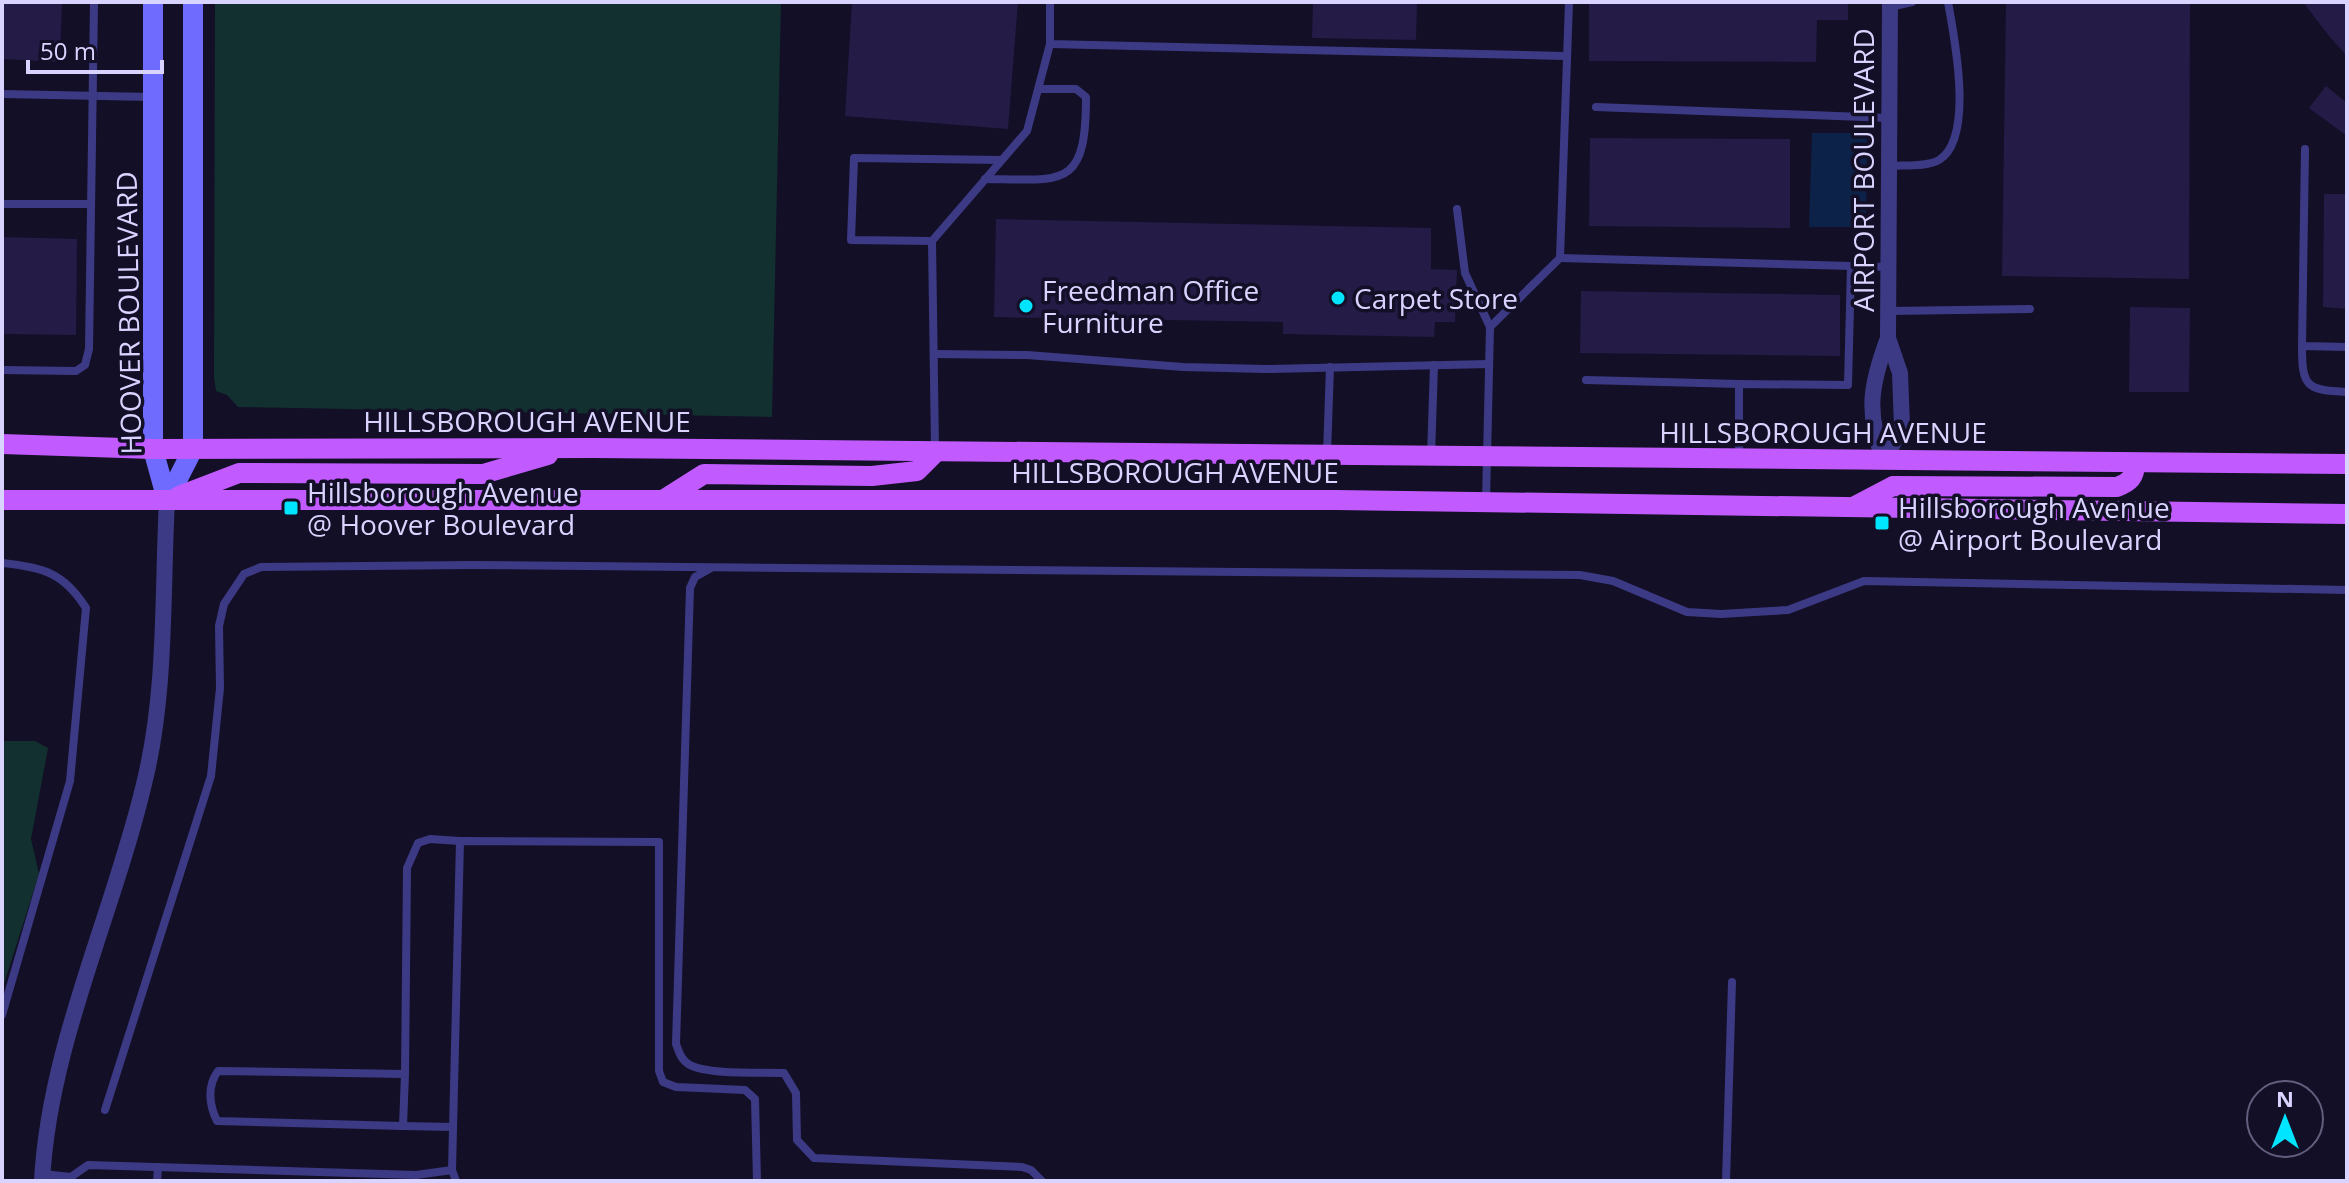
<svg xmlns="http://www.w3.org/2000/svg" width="2349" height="1183" viewBox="0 0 2349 1183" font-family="'Open Sans',sans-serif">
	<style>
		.green { fill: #12302f }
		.water { fill: #0c2248 }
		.building { fill: #241b47 }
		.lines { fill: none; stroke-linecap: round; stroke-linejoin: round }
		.lane { stroke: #3d3a85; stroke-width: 8 }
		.street { stroke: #3d3a85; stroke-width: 16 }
		.secondary { stroke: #6f6bff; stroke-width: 20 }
		.primary { stroke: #c25bff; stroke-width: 20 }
		.poi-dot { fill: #00e5ff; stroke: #130f26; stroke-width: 3 }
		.labels { text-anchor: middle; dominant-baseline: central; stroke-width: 7; stroke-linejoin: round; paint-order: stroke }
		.street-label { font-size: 28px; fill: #d9d4ff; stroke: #130f26 }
		.poi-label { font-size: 28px; fill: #d9d4ff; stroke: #130f26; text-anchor: start }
	</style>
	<rect width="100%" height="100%" fill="#130f26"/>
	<g class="green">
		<path d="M215,2H781L772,417L238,407L227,395L216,391L214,378Z"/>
		<path d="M2,741H35L48,748L31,839L39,874L2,990Z"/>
	</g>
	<path class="water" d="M1812,133H1867L1866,227H1809Z"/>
	<g class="building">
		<path d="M2,2H62L60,62L2,59Z"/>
		<path d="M852,2H1018L1008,129L845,116Z"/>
		<path d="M1313,2H1417L1416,40L1312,38Z"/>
		<path d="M1589,2H1848V20H1817L1816,62L1589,61Z"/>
		<path d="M2006,2H2190L2189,279L2002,276Z"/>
		<path d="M2303,2H2347V56L2329,36Z"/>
		<path d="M2326,86L2347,103V136L2309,108Z"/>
		<path d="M1590,138L1790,139V228L1589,226Z"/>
		<path d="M2324,194H2347V309L2323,307Z"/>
		<path d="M996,219L1431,228V269L1457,270L1455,322H1435L1434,337L1283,334V322L994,317Z"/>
		<path d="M2,237L77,239L76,335L2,334Z"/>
		<path d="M1581,291L1840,295V356L1580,353Z"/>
		<path d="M2130,307L2190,308L2189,392H2129Z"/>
	</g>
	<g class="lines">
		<g class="lane">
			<path d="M1050,2V44L1565,56"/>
			<path d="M1890,7L1912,2"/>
			<path d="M2,94L152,97"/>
			<path d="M1596,107L1889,118"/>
			<path d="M2305,149L2302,346L2347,347"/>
			<path d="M1890,166C1903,165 1928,167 1939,160C1975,138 1954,36 1948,2"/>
			<path d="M985,179C1064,180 1086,189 1086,97L1076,89H1039"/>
			<path d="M2,204H90"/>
			<path d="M1457,209L1465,273L1490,327"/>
			<path d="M932,241L851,240L854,158L1001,160"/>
			<path d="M1560,258L1888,267"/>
			<path d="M1889,311L2030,309"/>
			<path d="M2302,346C2302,387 2306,390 2347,392"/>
			<path d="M934,354L1027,355L1183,367L1266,369L1489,364"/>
			<path d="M2,370L76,371L85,365L89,349L94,2"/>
			<path d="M1586,380L1739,384"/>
			<path d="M935,448L932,241L1027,131L1050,44"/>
			<path d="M1327,454L1330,367"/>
			<path d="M1431,456L1434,365"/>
			<path d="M1739,459V384L1848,385L1851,266"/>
			<path d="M1486,501L1490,327L1560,258L1569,2"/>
			<path d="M2,563C43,567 64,573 86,608L70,781L2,1015"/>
			<path d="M711,568L695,577L690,588L676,1044C679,1052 681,1060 690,1065C708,1075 762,1072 784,1073L796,1093L797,1140L814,1158L1022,1167L1031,1170L1042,1181"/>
			<path d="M405,1074L403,1126L217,1121C209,1105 207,1086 218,1071L405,1074L407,868L418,843L430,839L460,841"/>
			<path d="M105,1110L211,776L220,688L219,626L224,604L244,574L261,567L470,565L1580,575L1613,581L1687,612L1721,614L1788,610L1864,581L2347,590"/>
			<path d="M403,1126L453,1127"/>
			<path d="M43,1174L71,1177L88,1165L416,1175L452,1170"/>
			<path d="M157,1181L158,1167"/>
			<path d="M456,1181L452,1170L460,841L659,842V1071L663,1082L676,1087L745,1090L755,1099L757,1181"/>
			<path d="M1726,1181L1732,982"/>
		</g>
		<g class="street">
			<path d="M1888,338L1900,373L1902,426L1884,461C1866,413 1870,386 1888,338L1890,2"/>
			<path d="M42,1181C49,1046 113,915 144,784C167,692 162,594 167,500"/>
		</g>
		<g class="secondary">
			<path d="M153,2V449L167,500"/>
			<path d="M167,500L193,449V2"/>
		</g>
		<g class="primary">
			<path d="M2,444L153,449L593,448L2347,464"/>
			<path d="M179,496L239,473L483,474L548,455"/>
			<path d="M2,500H1336L2347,514"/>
			<path d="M663,500L704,474L872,476L917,471L935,453"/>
			<path d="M1853,507L1893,486L2117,487C2130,482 2135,477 2135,463"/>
		</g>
	</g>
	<g class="poi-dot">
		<circle cx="1338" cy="298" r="8"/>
		<circle cx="1026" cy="306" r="8"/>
		<rect x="283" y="500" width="16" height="16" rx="4"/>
		<rect x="1874" y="515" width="16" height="16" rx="4"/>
	</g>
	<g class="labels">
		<g class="street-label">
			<text transform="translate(1863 170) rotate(-90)">AIRPORT BOULEVARD</text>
			<text transform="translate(128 313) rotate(-91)">HOOVER BOULEVARD</text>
			<text x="527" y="421">HILLSBOROUGH AVENUE</text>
			<text x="1823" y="432">HILLSBOROUGH AVENUE</text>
			<text x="1175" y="472">HILLSBOROUGH AVENUE</text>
		</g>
		<g class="poi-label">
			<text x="1042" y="290">Freedman Office<tspan x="1042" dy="32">Furniture</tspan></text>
			<text x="1354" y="298">Carpet Store</text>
			<text x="307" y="492">Hillsborough Avenue<tspan x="307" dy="32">@ Hoover Boulevard</tspan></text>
			<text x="1898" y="507">Hillsborough Avenue<tspan x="1898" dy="32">@ Airport Boulevard</tspan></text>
		</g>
	</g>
	<rect width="2349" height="1183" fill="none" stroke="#d9d4ff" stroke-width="8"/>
	<g transform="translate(2285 1119)"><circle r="38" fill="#130f26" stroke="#625e7d" stroke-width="2"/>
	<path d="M0-6L14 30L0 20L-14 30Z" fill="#00e5ff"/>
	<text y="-12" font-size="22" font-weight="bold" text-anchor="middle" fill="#d9d4ff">N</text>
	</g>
	<path d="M28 60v12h134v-12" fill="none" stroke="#d9d4ff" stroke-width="4"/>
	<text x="40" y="60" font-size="24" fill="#d9d4ff" stroke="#130f26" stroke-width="6" paint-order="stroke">50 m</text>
</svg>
